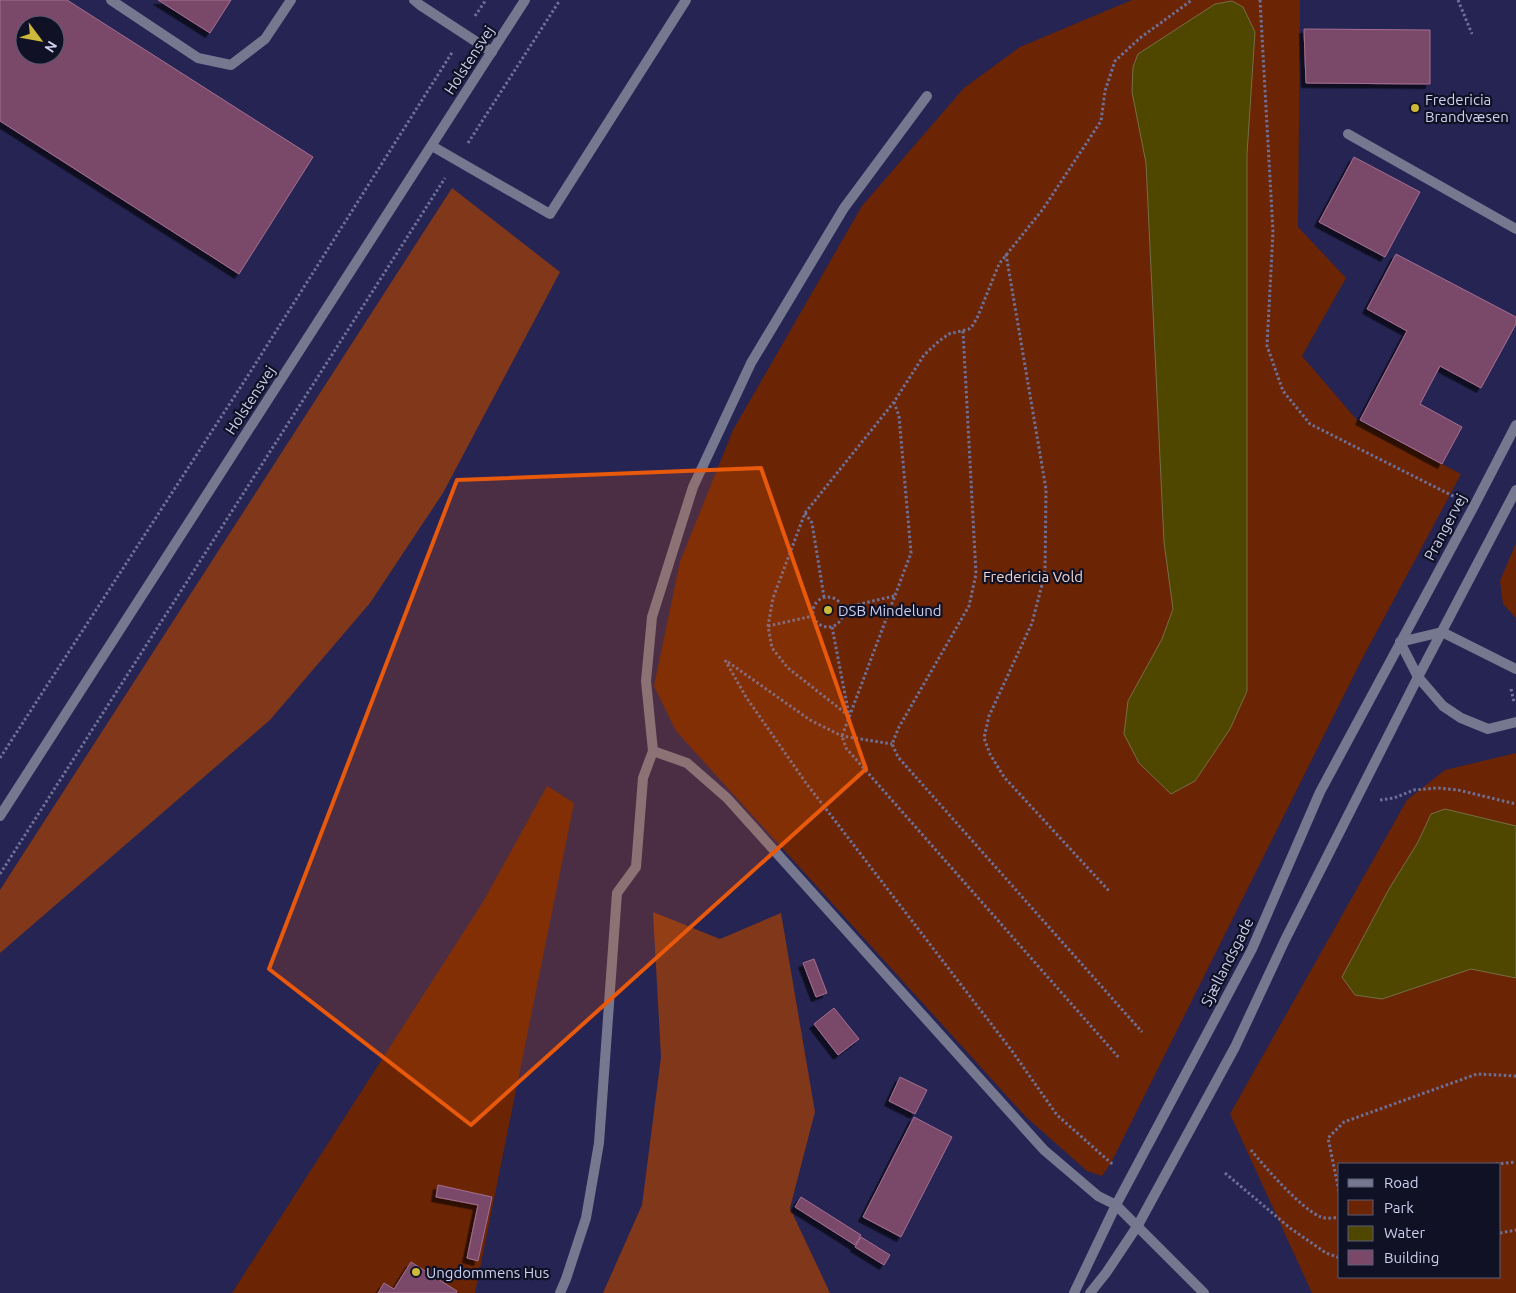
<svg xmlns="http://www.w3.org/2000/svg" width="1516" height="1293" viewBox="0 0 1516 1293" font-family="Ubuntu,sans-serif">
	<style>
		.green { fill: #6b2504; fill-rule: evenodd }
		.forest { fill: #80371a }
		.water { fill: #4f4600; stroke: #756f47 }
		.building { fill: #7a4869; stroke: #a56f91; fill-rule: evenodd; filter: url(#shadow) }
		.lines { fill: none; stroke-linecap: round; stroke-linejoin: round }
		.path { stroke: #6f7097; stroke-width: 3; stroke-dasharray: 2.5 2.5; stroke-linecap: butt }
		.service { stroke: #767890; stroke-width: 10 }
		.minor { stroke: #767890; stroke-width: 10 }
		.tertiary { stroke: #767890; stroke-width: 10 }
		.marked { fill: #e8590c; fill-opacity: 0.2; stroke: #e8590c; stroke-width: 4; stroke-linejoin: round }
		.poi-dot { fill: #ccb939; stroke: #111125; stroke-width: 2 }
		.labels { text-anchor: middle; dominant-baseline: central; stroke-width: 4.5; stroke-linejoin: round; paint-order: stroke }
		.street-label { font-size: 15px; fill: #cdd0ee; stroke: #111125 }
		.poi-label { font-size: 15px; fill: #cdd0ee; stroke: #111125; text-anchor: start }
		.park-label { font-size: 15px; fill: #efd4ca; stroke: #111125 }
	</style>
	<defs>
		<filter id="shadow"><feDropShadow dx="-4.5" dy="4.5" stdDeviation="0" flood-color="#0009"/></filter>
	</defs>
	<rect width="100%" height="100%" fill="#252452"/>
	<g class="green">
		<path d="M1132,0H1300L1298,227L1346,278L1302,356L1357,420L1461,474L1361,661L1111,1163L1102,1176L1087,1171L1026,1117L676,731L654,686L680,562L733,430L862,206L964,88L1020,47Z"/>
		<path d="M1516,543V618L1503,604L1500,581Z"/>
		<path d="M1516,753V1293H1312L1230,1114L1407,800L1445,770ZM1340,1164H1500V1277H1340Z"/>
		<path d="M547,786L574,803L475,1293H232L483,902Z"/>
	</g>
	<g class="forest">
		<path d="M452,188L560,272L443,493L370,603L270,720L0,953V890Z"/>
		<path d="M653,912L720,939L781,913L815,1112L790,1208L830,1293H603L642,1205L661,1057Z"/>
	</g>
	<g class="water">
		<path d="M1232,1L1243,7L1255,32L1247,154V691L1230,729L1195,781L1171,794L1139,763L1124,734L1128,701L1162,639L1173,609L1164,542L1146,163L1132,92L1133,67L1138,54L1215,4Z"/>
		<path d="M1445,809L1516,826V978L1471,969L1382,999L1355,995L1342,977L1389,889L1418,842L1431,814Z"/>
	</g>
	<g class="building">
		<path d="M0,0H67L313,157L239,274L0,121ZM25,25H55V55H25Z"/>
		<path d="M158,0H231L210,33Z"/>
		<path d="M1304,29L1430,30V84L1306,83Z"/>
		<path d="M1354,157L1420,192L1385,257L1319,222Z"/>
		<path d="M1396,254L1516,317V324L1481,388L1440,366L1420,404L1462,427L1442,464L1360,420L1407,331L1367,309Z"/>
		<path d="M814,959L827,993L816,997L803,963Z"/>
		<path d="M834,1008L859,1039L838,1055L814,1024Z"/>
		<path d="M900,1077L927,1090L915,1114L889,1101Z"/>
		<path d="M914,1117L952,1137L901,1237L863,1217Z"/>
		<path d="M438,1185L492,1197L478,1261L467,1258L478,1205L436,1197Z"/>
		<path d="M801,1197L861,1235L855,1245L795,1207Z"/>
		<path d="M861,1237L890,1255L884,1265L855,1247Z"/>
		<path d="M411,1262L457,1291L456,1293H378L384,1283L394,1289Z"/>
	</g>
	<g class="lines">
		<g class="path">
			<path d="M1260,0L1273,232L1267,346L1283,391L1310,424L1455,497"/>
			<path d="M1458,0L1472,34"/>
			<path d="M475,16L486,0"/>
			<path d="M468,143L560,0"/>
			<path d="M1006,254L1046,489L1045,573L1032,623L989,716L984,738L990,754L1004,777L1110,892"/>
			<path d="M963,331L976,574L969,606L899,727L892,744L898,757L1142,1032"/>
			<path d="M894,402L899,416L911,553L842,736L846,748L1120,1059"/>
			<path d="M805,513L812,523L824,597"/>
			<circle cx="828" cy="612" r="15"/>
			<path d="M843,608L894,596"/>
			<path d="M768,626L813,616"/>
			<path d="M832,627L849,715"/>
			<path d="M725,660L746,697L806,783L1012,1051L1057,1115L1111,1163L1115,1164"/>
			<path d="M728,662L810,720L842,736L892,744"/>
			<path d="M1511,689L1514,702"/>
			<path d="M849,716L788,668L772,648L768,626L773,598L805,513L894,402L924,355L939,341L949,334L969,329L973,325L978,316L999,264L1043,209L1101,121L1105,91L1115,61L1140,38L1192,0"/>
			<path d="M0,758L249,374L453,51"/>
			<path d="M1380,800L1394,798L1414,790L1437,788L1458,790L1516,804"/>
			<path d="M0,874L445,178"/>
			<path d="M1251,1150C1265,1167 1301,1209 1321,1217C1326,1219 1334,1218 1340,1217"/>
			<path d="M1496,1164L1516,1162"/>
			<path d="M1225,1173L1290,1228L1326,1253L1340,1258"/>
			<path d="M1340,1196L1328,1138L1344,1122L1477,1074L1516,1076"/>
			<path d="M1500,1233L1516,1230"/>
		</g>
		<g class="service">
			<path d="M111,0L198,58L231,65L265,39L291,0"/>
			<path d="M414,0L420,5L492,52"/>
			<path d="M1348,134L1516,229"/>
			<path d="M432,146L550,214L686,0"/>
			<path d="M653,751L687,763L727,798L1044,1150L1098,1196L1116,1205"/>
			<path d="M560,1293L566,1279L586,1218L599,1143L617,893L636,867L643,778L653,751L646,681L652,617L693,487L751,363L844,208L927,96"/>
		</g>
		<path class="minor" d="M1116,1205L1204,1293"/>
		<g class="tertiary">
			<path d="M1400,642L1418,677L1443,706L1461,718L1488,729L1516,722"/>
			<path d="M1400,642L1442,632L1516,669"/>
			<path d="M0,816L525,0"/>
			<path d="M1074,1293L1116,1205L1252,949L1320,792L1474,506L1516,425"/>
			<path d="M1090,1293L1106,1273L1138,1225L1235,1047L1285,940L1418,677L1516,490"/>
		</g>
	</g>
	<path class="marked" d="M761,468L866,769L471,1125L269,969L457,480Z"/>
	<g class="poi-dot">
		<circle cx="1415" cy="108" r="5"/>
		<circle cx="828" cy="610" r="5"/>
		<circle cx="416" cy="1272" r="5"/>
	</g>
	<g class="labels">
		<g class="street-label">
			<text transform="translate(469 60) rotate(-57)">Holstensvej</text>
			<text transform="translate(250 400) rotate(-57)">Holstensvej</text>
			<text transform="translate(1445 527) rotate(-62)">Prangervej</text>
			<text transform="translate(1227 962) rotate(-63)">Sjællandsgade</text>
		</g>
		<g class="poi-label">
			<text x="1425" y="99">Fredericia<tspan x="1425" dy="17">Brandvæsen</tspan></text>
			<text x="838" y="610">DSB Mindelund</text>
			<text x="426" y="1272">Ungdommens Hus</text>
		</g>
		<g class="park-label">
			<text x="1033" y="576">Fredericia Vold</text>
		</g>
	</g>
	<rect x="1338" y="1163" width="162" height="115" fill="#111125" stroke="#5c5d75"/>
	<rect x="1348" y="1179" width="25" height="8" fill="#767890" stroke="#5c5d75"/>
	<text x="1384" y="1188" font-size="15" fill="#cdd0ee">Road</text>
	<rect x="1348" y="1200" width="25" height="15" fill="#6b2504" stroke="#5c5d75"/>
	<text x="1384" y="1213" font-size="15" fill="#cdd0ee">Park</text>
	<rect x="1348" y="1226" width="25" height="15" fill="#4f4600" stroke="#5c5d75"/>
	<text x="1384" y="1238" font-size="15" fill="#cdd0ee">Water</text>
	<rect x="1348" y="1250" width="25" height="15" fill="#7a4869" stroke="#5c5d75"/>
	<text x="1384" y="1263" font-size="15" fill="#cdd0ee">Building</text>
	<g transform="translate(40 40) rotate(122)"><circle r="24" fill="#111125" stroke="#5c5d75"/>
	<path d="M0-4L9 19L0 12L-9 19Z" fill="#ccb939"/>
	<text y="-8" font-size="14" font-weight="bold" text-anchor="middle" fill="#cdd0ee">N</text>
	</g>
</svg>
